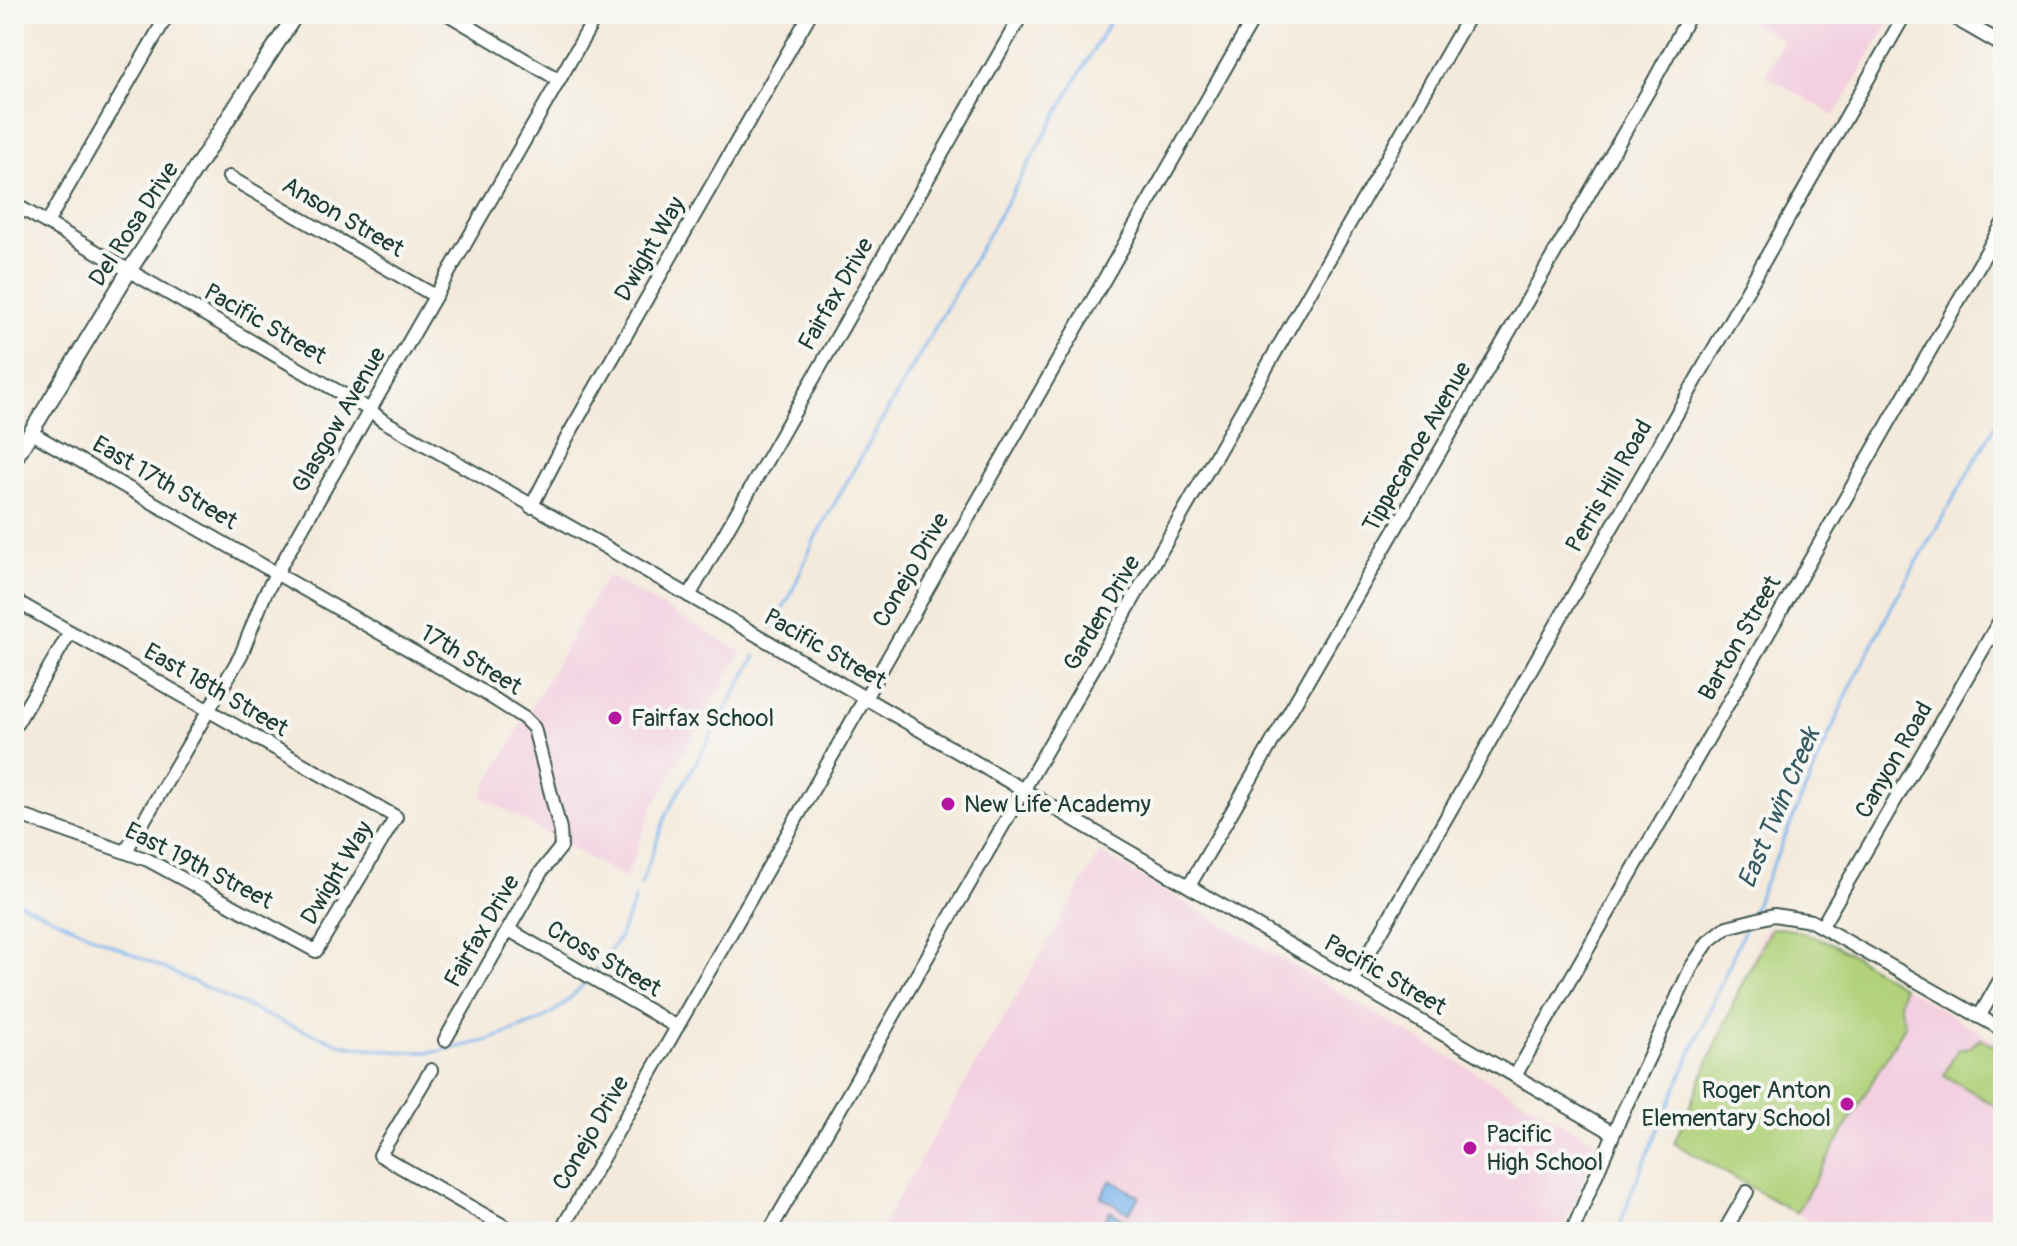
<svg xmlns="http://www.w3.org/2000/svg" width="2017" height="1246" viewBox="0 0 2017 1246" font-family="Pangolin,sans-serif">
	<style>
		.built { fill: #f3cfe0 }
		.green { fill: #b1d27a; stroke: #688857; stroke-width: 2 }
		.water { fill: #7eb6ee; stroke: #4e7a91; stroke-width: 2 }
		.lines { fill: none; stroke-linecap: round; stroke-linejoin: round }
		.stream { stroke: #7eb6ee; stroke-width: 3 }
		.minor-casing { stroke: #3f574d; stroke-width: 16 }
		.major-casing { stroke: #3f574d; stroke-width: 18 }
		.minor { stroke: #fff; stroke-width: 12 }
		.major { stroke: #fff; stroke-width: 14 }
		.poi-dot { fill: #b5179e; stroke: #f6f6f2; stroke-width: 3 }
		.labels { text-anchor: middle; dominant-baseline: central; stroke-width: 8; stroke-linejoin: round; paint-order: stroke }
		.street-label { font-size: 24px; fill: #1f3d34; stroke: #f6f6f2 }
		.poi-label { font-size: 24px; fill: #1f3d34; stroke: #f6f6f2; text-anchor: start }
		.water-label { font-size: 26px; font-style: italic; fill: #375b62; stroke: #f6f6f2 }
	</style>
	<rect width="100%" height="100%" fill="#f6f6f2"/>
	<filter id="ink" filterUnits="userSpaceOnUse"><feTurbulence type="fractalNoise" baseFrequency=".0125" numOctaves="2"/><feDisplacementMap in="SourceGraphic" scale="16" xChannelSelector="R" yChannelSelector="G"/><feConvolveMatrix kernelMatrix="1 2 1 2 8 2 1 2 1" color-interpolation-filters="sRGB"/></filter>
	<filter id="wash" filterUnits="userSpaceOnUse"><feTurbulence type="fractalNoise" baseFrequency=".006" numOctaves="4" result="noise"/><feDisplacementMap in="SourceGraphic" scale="32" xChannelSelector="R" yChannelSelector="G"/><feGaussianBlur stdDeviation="1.8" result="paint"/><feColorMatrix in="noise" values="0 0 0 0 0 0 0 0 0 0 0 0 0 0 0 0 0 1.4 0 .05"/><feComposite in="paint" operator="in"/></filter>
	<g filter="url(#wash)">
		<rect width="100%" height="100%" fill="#f4eadb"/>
		<g class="built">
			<path d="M1739,14H1894L1835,116L1765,75L1784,41Z"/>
			<path d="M607,575L741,652L651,811L626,879L481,796Z"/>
			<path d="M1100,853L1595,1142V1149L1574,1204L1560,1232H878Z"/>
			<path d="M1765,928H1789L1818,937L2003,1046V1232H1829L1674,1143Z"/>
		</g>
		<g class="green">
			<path d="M1771,928C1820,927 1863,963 1903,987L1899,1004L1905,1025L1796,1213L1674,1143L1740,988Z"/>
			<path d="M1981,1038L2003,1051V1093L1996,1106L1944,1075L1958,1049L1970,1047Z"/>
		</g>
		<g class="water">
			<path d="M1111,1180L1139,1196L1129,1213L1101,1197Z"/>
			<path d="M1110,1211L1138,1228L1135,1232H1098Z"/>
		</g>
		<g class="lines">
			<g class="stream">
				<path d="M772,628L791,594L816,536L1114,14"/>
				<path d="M641,885L666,815L756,656"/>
				<path d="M14,900L281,1022L344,1045L401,1052H435L486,1041L539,1021L561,1007L585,983"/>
				<path d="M1751,915L1847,694L1893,604L2003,412"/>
				<path d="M592,975L619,938L635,899"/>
				<path d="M1618,1232L1631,1193L1746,926"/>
			</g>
		</g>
	</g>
	<g filter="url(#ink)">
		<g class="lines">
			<g class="minor-casing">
				<g id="minor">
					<path d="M448,14L559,80"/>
					<path d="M229,177L435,296"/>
					<path d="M14,204L370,410L382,420L602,545L1613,1133"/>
					<path d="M47,223L168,14"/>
					<path d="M30,432L483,692L524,718L534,728L560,829L561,847L541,872L445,1040"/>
					<path d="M531,507L569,434L810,14"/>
					<path d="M689,596L1022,14"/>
					<path d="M14,600L396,817L316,951L148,860L14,813"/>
					<path d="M14,728L70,632"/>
					<path d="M126,851L241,655L264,596L277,572L597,14"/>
					<path d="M1189,886L1650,88L1690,14"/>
					<path d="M1822,926L2003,615"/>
					<path d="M509,930L677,1027"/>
					<path d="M1353,981L1905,14"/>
					<path d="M1979,1017L2003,975"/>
					<path d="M431,1070L380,1155L514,1232"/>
					<path d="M1515,1076L2003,223"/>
					<path d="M560,1232L1256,14"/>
					<path d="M769,1232L1470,14"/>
					<path d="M1572,1232L1622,1114L1692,966L1708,942L1727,927L1774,915L1811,921L2003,1030"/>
					<path d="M1724,1232L1747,1192"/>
				</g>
			</g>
			<g class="major-casing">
				<g id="major">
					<path d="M1949,14L2003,45"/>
					<path d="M14,460L129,271L296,14"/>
				</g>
			</g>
			<use href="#minor" class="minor"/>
			<use href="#major" class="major"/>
		</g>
	</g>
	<g class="poi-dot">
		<circle cx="615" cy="718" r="8"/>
		<circle cx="948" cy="804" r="8"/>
		<circle cx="1847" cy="1104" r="8"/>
		<circle cx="1470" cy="1148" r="8"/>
	</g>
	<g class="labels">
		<g class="street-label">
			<text transform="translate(343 217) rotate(30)">Anson Street</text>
			<text transform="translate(134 224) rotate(-57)">Del Rosa Drive</text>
			<text transform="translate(650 249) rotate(-60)">Dwight Way</text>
			<text transform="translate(836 294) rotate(-60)">Fairfax Drive</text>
			<text transform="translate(265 324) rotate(30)">Pacific Street</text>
			<text transform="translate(339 420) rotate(-60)">Glasgow Avenue</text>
			<text transform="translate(1417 447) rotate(-60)">Tippecanoe Avenue</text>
			<text transform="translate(165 483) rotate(30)">East 17th Street</text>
			<text transform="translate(1609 486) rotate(-60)">Perris Hill Road</text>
			<text transform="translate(911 570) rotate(-60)">Conejo Drive</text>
			<text transform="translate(1102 613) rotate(-60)">Garden Drive</text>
			<text transform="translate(1740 638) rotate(-60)">Barton Street</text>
			<text transform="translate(825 649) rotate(30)">Pacific Street</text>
			<text transform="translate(471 660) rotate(31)">17th Street</text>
			<text transform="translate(216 690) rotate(30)">East 18th Street</text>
			<text transform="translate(1894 760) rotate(-60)">Canyon Road</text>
			<text transform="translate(199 866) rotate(27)">East 19th Street</text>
			<text transform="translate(337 873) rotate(-59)">Dwight Way</text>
			<text transform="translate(482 931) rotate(-60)">Fairfax Drive</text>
			<text transform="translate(604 959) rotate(30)">Cross Street</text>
			<text transform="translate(1385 975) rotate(30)">Pacific Street</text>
			<text transform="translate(591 1133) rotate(-60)">Conejo Drive</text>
		</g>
		<g class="poi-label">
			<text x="631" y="718">Fairfax School</text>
			<text x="964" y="804">New Life Academy</text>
			<text x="1831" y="1090" text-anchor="end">Roger Anton<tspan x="1831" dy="28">Elementary School</tspan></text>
			<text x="1486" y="1134">Pacific<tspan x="1486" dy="28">High School</tspan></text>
		</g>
		<g class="water-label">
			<text transform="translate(1779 808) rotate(-67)">East Twin Creek</text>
		</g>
	</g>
	<rect width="2017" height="1246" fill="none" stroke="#f6f6f2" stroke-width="48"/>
</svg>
